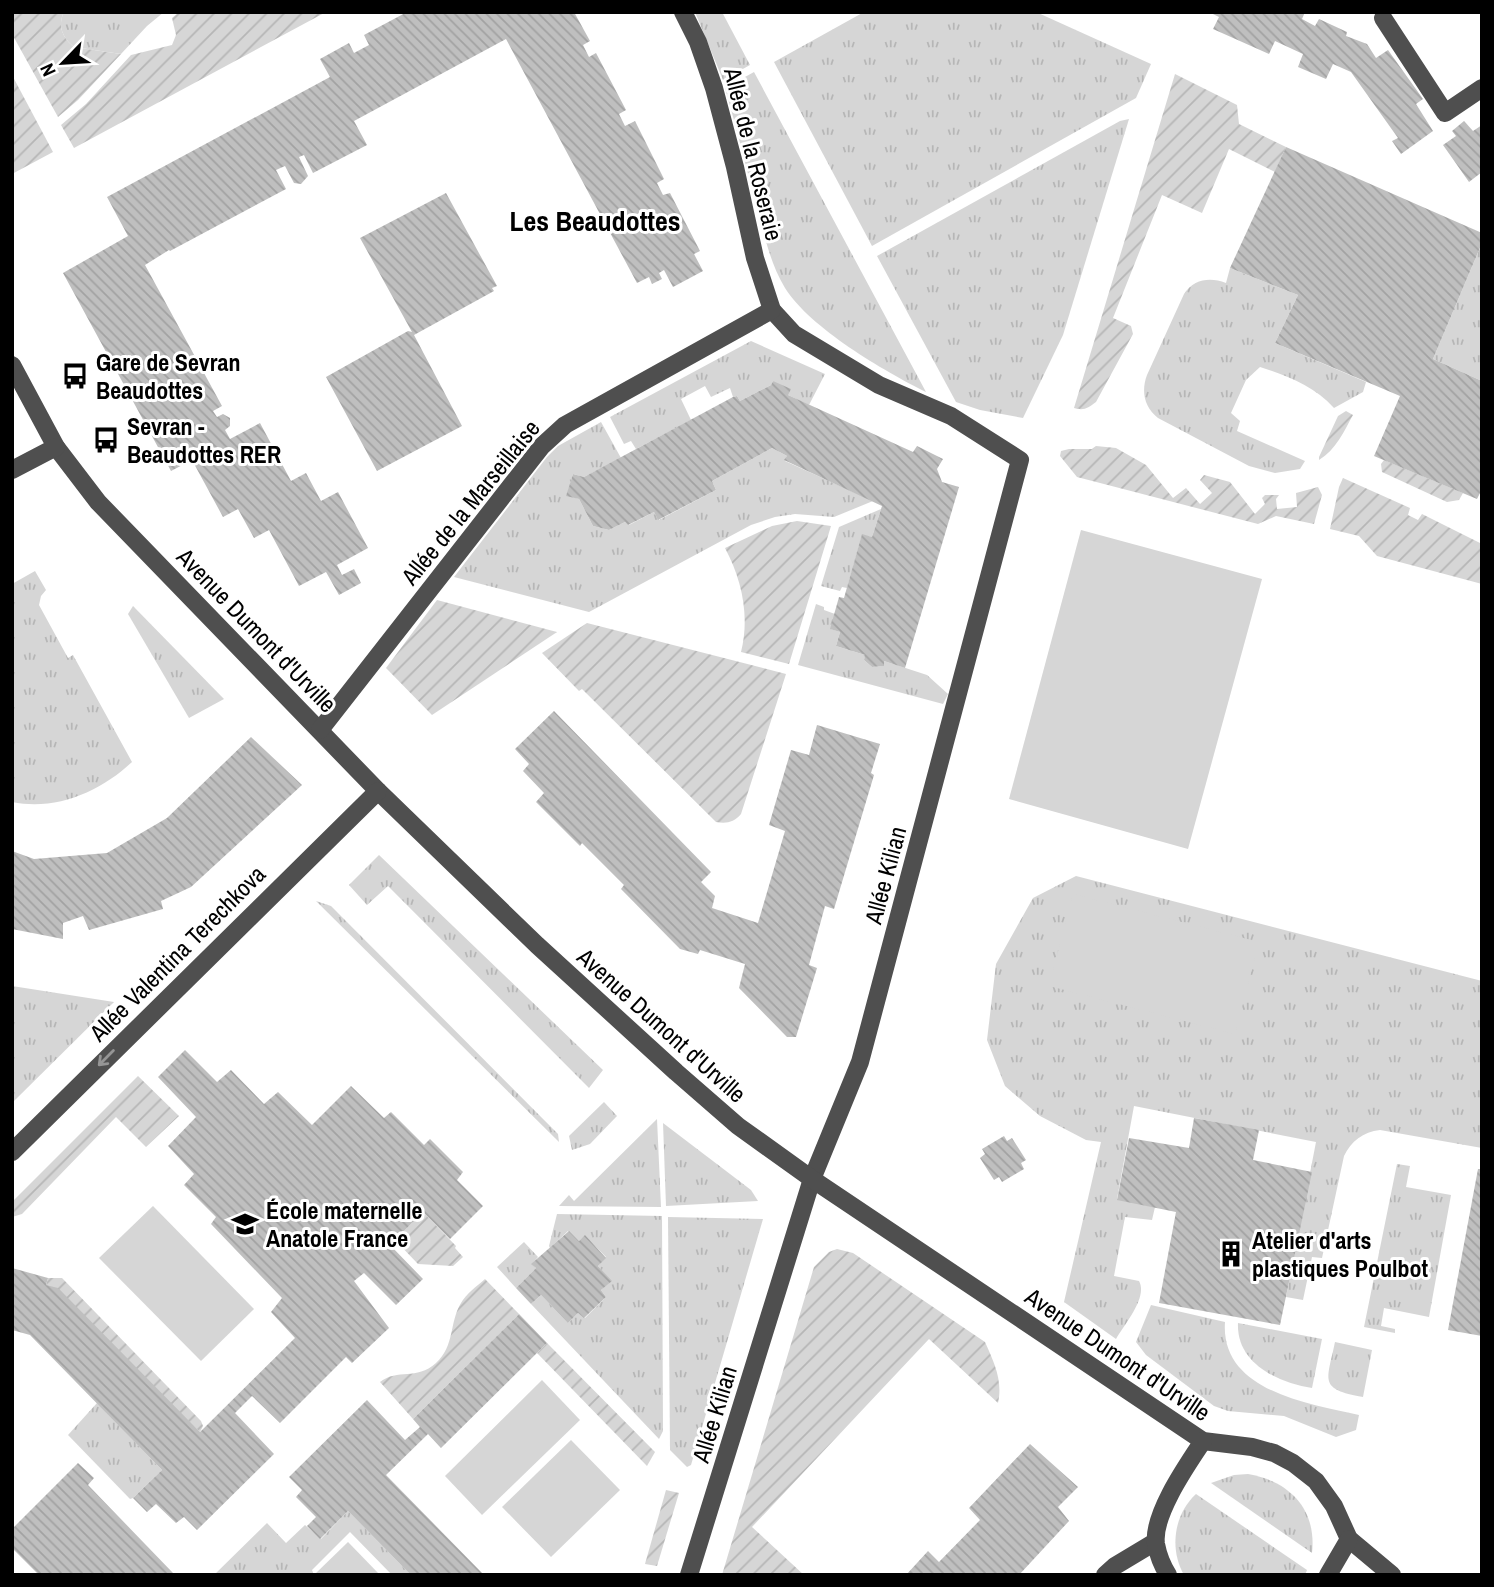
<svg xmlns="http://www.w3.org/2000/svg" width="1494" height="1587" viewBox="0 0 1494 1587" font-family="'Archivo Narrow',sans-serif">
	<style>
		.grass { fill: url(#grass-tufts) }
		.garden { fill: url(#garden-furrows) }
		.pitch { fill: #d6d6d6 }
		.building { fill: url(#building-back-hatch) }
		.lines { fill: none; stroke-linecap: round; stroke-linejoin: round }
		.minor { stroke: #4f4f4f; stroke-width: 18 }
		.oneway { stroke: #959595 }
		.labels { text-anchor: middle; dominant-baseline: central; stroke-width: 6; stroke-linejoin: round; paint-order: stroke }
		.street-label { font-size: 24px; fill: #000; stroke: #fff }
		.poi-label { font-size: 24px; font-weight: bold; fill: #000; stroke: #fff; text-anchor: start }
		.quarter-label { font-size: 28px; font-weight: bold; fill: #000; stroke: #fff }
	</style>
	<defs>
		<pattern id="grass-tufts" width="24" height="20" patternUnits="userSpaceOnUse" patternTransform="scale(1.75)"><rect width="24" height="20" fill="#d6d6d6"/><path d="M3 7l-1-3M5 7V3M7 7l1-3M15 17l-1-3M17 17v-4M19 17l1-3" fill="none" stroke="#b6b6b6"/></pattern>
		<pattern id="garden-furrows" width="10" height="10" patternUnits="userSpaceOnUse" patternTransform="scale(1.75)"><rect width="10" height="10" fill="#d6d6d6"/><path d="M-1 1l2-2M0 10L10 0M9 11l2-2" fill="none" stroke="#b6b6b6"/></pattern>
		<pattern id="building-back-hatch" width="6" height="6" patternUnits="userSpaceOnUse" patternTransform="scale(1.75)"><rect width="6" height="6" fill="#bfbfbf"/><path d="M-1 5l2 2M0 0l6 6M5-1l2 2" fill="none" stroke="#a2a2a2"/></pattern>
	</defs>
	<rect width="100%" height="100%" fill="#fff"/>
	<g class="grass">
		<path d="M64,12H164L147,26L121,54L74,47C63,38 57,26 64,12Z"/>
		<path d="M695,12H722L750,65L723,80Z"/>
		<path d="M864,12H1036L1151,64L1136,98L872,246L774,62Z"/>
		<path d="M754,72L926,392C884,371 810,328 785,288C771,265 765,238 758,212C747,171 737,129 725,88Z"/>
		<path d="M1129,119L1063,335L1023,418L980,410L956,402L877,256L1120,121Z"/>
		<path d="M1482,243V381L1433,359Z"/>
		<path d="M1230,268L1298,295L1275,343L1366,382L1363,392L1334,408C1314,386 1288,376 1260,367L1246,380L1231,413L1240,421L1237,431L1305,461L1300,469L1275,473L1249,466L1158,418C1144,407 1141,391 1147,375L1184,294C1194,279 1210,277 1226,283Z"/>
		<path d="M751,341L825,374L809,405L788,395L773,381L771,385L740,401L737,396L733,397L730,388L711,397L705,386L681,399L691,420L636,449L631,441L624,444L610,417Z"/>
		<path d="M601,422L621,458L584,477L573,474L567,495L579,499L593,526L609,530L625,522L629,525L654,512L659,520L716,490L712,481L772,448L787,456L785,461L873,501L834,517L795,514L775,517L751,525L589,612L454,577L547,457L558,446Z"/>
		<path d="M881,509L872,537L862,535L847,588L842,587L840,591L821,586L839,527Z"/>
		<path d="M35,571L46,590L41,596L39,605L68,658L73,655L132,762C100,792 56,811 12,802V584Z"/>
		<path d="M816,604L824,607V610L835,614L831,629L840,632L836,646L865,655L864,660L872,667L883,666L884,661L927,675L948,694L943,704L798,665Z"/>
		<path d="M133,606L224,699L189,718L128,614Z"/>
		<path d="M379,855L603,1070L589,1088L388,886L367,905L349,885Z"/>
		<path d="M1076,876L1482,981V1148L1380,1130C1363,1132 1351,1141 1344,1156L1322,1258L1312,1257L1303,1300L1286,1297L1316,1142L1134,1106L1117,1199L1155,1207L1152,1220L1125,1217L1114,1276L1139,1281C1148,1297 1125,1324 1116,1339L1064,1302L1101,1142L1086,1140L1040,1116L1005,1086L987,1040L996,964L1033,898Z"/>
		<path d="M316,901L331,906L558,1134L559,1142Z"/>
		<path d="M12,986L114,1002L12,1103Z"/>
		<path d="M604,1102L617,1116L590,1144L572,1150L569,1136Z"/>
		<path d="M657,1119L661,1207L559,1206L569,1195L574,1201Z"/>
		<path d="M663,1123L751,1190L758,1201L666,1206Z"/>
		<path d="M1397,1164L1410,1166L1406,1187L1451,1195L1429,1317L1384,1308L1381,1326L1395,1329V1333L1364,1327Z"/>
		<path d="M557,1214L662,1216L663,1431L659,1439L531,1304L541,1295L568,1323L578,1313L585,1318L606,1297L601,1290L611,1281L598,1266L606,1257L585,1236L579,1241L568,1231L550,1248L549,1246Z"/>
		<path d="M668,1217L763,1219L691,1465L687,1467L670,1450Z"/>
		<path d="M524,1242L538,1257L532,1264L536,1268L516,1288L497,1267Z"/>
		<path d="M1151,1305L1225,1322C1220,1391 1309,1404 1359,1415L1356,1430L1336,1437L1284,1416L1228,1411L1214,1406L1146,1355L1136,1342Z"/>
		<path d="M1238,1323L1322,1339L1312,1388C1278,1383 1236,1363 1238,1323Z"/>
		<path d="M1335,1342L1372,1350L1363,1397C1318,1389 1327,1381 1335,1342Z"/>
		<path d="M97,1403L162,1470L133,1498L130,1499L68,1435Z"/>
		<path d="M1248,1474C1289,1481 1317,1509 1312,1553L1211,1483L1234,1475Z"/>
		<path d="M1196,1494L1307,1570L1305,1575H1184C1169,1549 1174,1514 1196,1494Z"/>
		<path d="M348,1511L411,1575H392L350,1532L312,1570L314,1575H214L267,1523L286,1543L305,1525L321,1539Z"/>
	</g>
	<g class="garden">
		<path d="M12,12H64C57,26 63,38 74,47L121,54L78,100L58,117L12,34Z"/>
		<path d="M179,12H326L74,148L61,125L86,104L131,55L172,45L176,35L172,18Z"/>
		<path d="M1175,74L1237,105L1239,124L1286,147L1275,172L1229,149L1202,213L1162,195L1113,318L1131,326L1133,334L1096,402C1088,408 1084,411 1074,408Z"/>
		<path d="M12,75L53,152L12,174Z"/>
		<path d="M1346,411L1353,415C1344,431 1336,450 1319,460V457L1338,416Z"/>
		<path d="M1096,446L1116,448L1146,465L1173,498L1186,488L1200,504L1212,493L1200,480L1204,475L1230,482L1255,514L1265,504L1262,498L1265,495H1279L1276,499L1277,509L1297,507L1296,493L1318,487L1322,495L1314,524L1276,516L1258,524L1077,477L1060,456L1061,451L1069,449H1092Z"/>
		<path d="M1384,460L1463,493L1459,500L1447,502L1382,472L1381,464Z"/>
		<path d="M1343,478L1410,508L1408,515L1418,520L1422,514L1482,544V584L1377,556L1359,536L1330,529L1339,487Z"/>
		<path d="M797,521L831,526L789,664L741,652C750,616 742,580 725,548L772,526Z"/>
		<path d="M437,600L557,632L432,715L386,668Z"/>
		<path d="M587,623L786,674L741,814C734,822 727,824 716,822L582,689L579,691L542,653Z"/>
		<path d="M138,1076L179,1116L146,1147L116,1117L22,1214L12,1217V1202Z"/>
		<path d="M423,1212L456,1246L455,1248L463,1257L453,1266L418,1264L395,1240Z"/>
		<path d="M837,1249L853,1253L985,1342C994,1362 1003,1381 998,1403L929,1339L752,1527L804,1575H722L814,1267L829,1252Z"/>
		<path d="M48,1278H62L201,1421L203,1426L200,1432L46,1285Z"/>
		<path d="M485,1279L519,1314L413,1419L380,1382C398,1368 416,1381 436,1363C455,1346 449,1323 461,1303C466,1294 477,1286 485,1279Z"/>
		<path d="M547,1343L655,1452L647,1466L537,1353Z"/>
		<path d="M666,1490L679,1493L657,1566L645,1564Z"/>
	</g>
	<g class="pitch">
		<path d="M1081,530L1262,579L1188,849L1009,799Z"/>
		<path d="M1073,894L1259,942L1235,1034L1049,986Z"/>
		<path d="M153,1206L254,1309L201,1361L99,1258Z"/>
		<path d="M542,1380L580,1420L482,1515L445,1476Z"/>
		<path d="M571,1440L620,1490L551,1557L502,1507Z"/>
		<path d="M348,1542L380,1575H314Z"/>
	</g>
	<g class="building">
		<path d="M407,12H574L590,41L583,45L589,57L596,53L626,110L619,114L625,126L635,121L664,179L657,183L663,195L670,193L700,251L694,254L703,271L673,287L664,270L659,273L662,279L652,284L649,277L637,283L506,39L354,121L367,145L313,173L304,155L299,157L308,176L301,184L294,183L285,166L276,170L286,189L170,251L169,250L145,265L222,406L213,411L217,417L223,414L230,418V426L225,430L230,439L260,423L291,481L306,473L321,501L338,492L368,548L337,565L342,575L354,569L361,583L339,595L326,572L299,586L269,530L254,538L238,509L223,517L192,460L171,471L63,273L128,236L107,197L330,77L320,59L349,43L354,53L369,45L364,35Z"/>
		<path d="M1209,12H1305L1302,19L1315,26L1319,19L1347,32L1346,36L1367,44L1376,58L1388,50L1423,99L1416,104L1433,131L1401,154L1392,141L1398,138L1351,72L1333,64L1326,79L1298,67L1303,54L1275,41L1269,54L1213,29L1219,17Z"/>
		<path d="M1464,121L1473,131L1482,125V172L1469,182L1443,145L1456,136L1452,131Z"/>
		<path d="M1286,147L1482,233V243L1433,359L1482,381V489L1477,499L1374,456L1400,396L1275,343L1298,295L1230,268Z"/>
		<path d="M446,193L497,286L492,288L494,291L414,335L462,426L377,471L326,377L408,331L412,332L360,238Z"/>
		<path d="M773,381L791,389L788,395L913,452L917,446L943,459L937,469L942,482L959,487L905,668L884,661V666L872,667L864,660L865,655L836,646L840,632L830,629L839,597L844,598L862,534L872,537L882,506L784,460L787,456L772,448L712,481L716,490L658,520L654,512L628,525L625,522L609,530L593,526L579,499L566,496L573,474L584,477L733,397L737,396L740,401L771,385Z"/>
		<path d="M554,711L711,872L701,882L715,896L712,908L758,923L785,831L769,825L791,750L809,755L817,725L880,744L871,773L874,775L834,909L825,906L809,965L817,968L796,1037H787L739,988L745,964L700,950L698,954L680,949L621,889L624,885L582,843L580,846L536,802L544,793L523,771L529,764L515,749Z"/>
		<path d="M251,737L302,785L191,887L161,901L163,909L89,930L83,916L63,923V939L12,929V851L34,859L107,853L167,818Z"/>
		<path d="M185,1050L217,1082L231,1070L264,1104L278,1092L312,1125L351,1086L384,1118L391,1112L424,1145L430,1139L463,1172L457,1180L483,1206L450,1239L423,1212L390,1245L423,1279L396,1305L364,1273L354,1281L389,1328L352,1363L346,1357L280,1423L252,1396L235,1413L274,1454L197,1530L184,1517L176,1523L156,1504L147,1512L133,1498L162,1470L30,1335L12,1330V1268L48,1278L46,1285L58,1288L200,1432L295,1338L271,1312L282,1298L211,1224L216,1217L184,1185L194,1174L168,1146L196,1117L158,1077Z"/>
		<path d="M1194,1118L1259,1130L1253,1160L1312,1172L1280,1325L1159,1303L1176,1212L1117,1200L1129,1138L1189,1148Z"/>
		<path d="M1004,1136L1007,1141L1012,1138L1026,1160L1021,1163L1024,1169L1002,1182L999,1177L994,1180L980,1158L985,1154L982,1149Z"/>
		<path d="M1478,1169H1482V1336L1448,1330Z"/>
		<path d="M569,1231L579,1241L585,1235L606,1258L598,1266L612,1281L601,1290L606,1297L584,1318L578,1313L568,1323L541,1295L531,1304L516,1288L536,1268L531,1264Z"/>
		<path d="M519,1314L547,1343L441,1448L428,1434L386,1475L484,1575H411L348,1511L320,1539L307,1526L316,1517L296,1497L302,1490L289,1477L367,1400L405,1440L420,1427L413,1419Z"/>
		<path d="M1030,1444L1078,1487L1058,1507L1069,1521L1019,1575H906L928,1551L939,1562L980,1520L969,1508Z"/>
		<path d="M78,1463L94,1478L88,1485L173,1573L170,1575H39L12,1548V1529Z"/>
	</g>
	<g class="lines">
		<g class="minor">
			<path d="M683,12L698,42L714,88L735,167L755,258L772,310L794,334L879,385L951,416L1020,460L860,1062L812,1179L689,1575"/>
			<path d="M1383,18L1445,113L1482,88"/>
			<path d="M12,365L56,447L98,502L378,791L537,945L676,1072L738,1126L812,1179L1203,1441L1252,1447L1274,1453L1293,1463L1316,1481L1334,1506L1349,1539L1392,1575"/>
			<path d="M12,470L56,447"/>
			<path d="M320,730L542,446L565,425L772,310"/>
			<path d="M12,1152L378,791"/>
			<path d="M1105,1575L1115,1566L1155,1542"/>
			<path d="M1168,1575C1162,1565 1158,1555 1156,1544C1152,1515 1187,1465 1203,1441"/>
			<path d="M1328,1575L1349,1539"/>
		</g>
	</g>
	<defs><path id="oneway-shaft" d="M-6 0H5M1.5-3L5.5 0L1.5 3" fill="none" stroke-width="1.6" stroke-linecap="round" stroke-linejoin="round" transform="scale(1.75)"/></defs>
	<use class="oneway" href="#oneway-shaft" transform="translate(106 1058) rotate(135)"/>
	<defs>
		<g id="bus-bare" transform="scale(2.1)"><path d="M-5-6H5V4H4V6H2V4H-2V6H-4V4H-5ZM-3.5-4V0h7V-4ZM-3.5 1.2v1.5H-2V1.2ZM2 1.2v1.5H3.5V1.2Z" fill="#000" stroke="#fff" stroke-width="2.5" paint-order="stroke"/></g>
		<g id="school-bare" transform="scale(2.1)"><path d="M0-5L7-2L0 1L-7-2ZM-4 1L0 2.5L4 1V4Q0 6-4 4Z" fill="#000" stroke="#fff" stroke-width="2.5" paint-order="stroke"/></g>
		<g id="building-bare" transform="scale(2.1)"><path d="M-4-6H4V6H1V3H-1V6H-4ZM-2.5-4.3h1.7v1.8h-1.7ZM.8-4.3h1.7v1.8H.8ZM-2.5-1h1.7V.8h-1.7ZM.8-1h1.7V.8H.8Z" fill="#000" stroke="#fff" stroke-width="2.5" paint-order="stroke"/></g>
	</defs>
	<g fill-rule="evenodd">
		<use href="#bus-bare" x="75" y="376"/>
		<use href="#bus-bare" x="106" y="440"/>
		<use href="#school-bare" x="245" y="1224"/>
		<use href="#building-bare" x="1231" y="1254"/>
	</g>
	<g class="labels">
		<g class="street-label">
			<text transform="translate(754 154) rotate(76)">Allée de la Roseraie</text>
			<text transform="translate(470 502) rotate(-51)">Allée de la Marseillaise</text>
			<text transform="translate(257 630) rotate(46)">Avenue Dumont d'Urville</text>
			<text transform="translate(885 875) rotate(-75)">Allée Kilian</text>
			<text transform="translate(177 953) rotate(-45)">Allée Valentina Terechkova</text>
			<text transform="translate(662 1025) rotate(42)">Avenue Dumont d'Urville</text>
			<text transform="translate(1118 1354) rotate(34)">Avenue Dumont d'Urville</text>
			<text transform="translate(714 1414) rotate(-73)">Allée Kilian</text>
		</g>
		<g class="poi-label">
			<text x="96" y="362">Gare de Sevran<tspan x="96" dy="28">Beaudottes</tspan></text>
			<text x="127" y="426">Sevran -<tspan x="127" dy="28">Beaudottes RER</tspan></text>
			<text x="266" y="1210">École maternelle<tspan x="266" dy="28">Anatole France</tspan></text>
			<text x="1252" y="1240">Atelier d'arts<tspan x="1252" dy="28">plastiques Poulbot</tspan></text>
		</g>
		<g class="quarter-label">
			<text x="595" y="221">Les Beaudottes</text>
		</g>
	</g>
	<rect width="1494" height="1587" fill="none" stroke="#000000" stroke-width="28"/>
	<g transform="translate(63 63) rotate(245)" stroke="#ffffff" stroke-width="5" paint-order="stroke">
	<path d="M0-5L12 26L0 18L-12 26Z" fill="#000000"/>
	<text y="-10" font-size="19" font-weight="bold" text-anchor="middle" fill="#000000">N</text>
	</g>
</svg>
